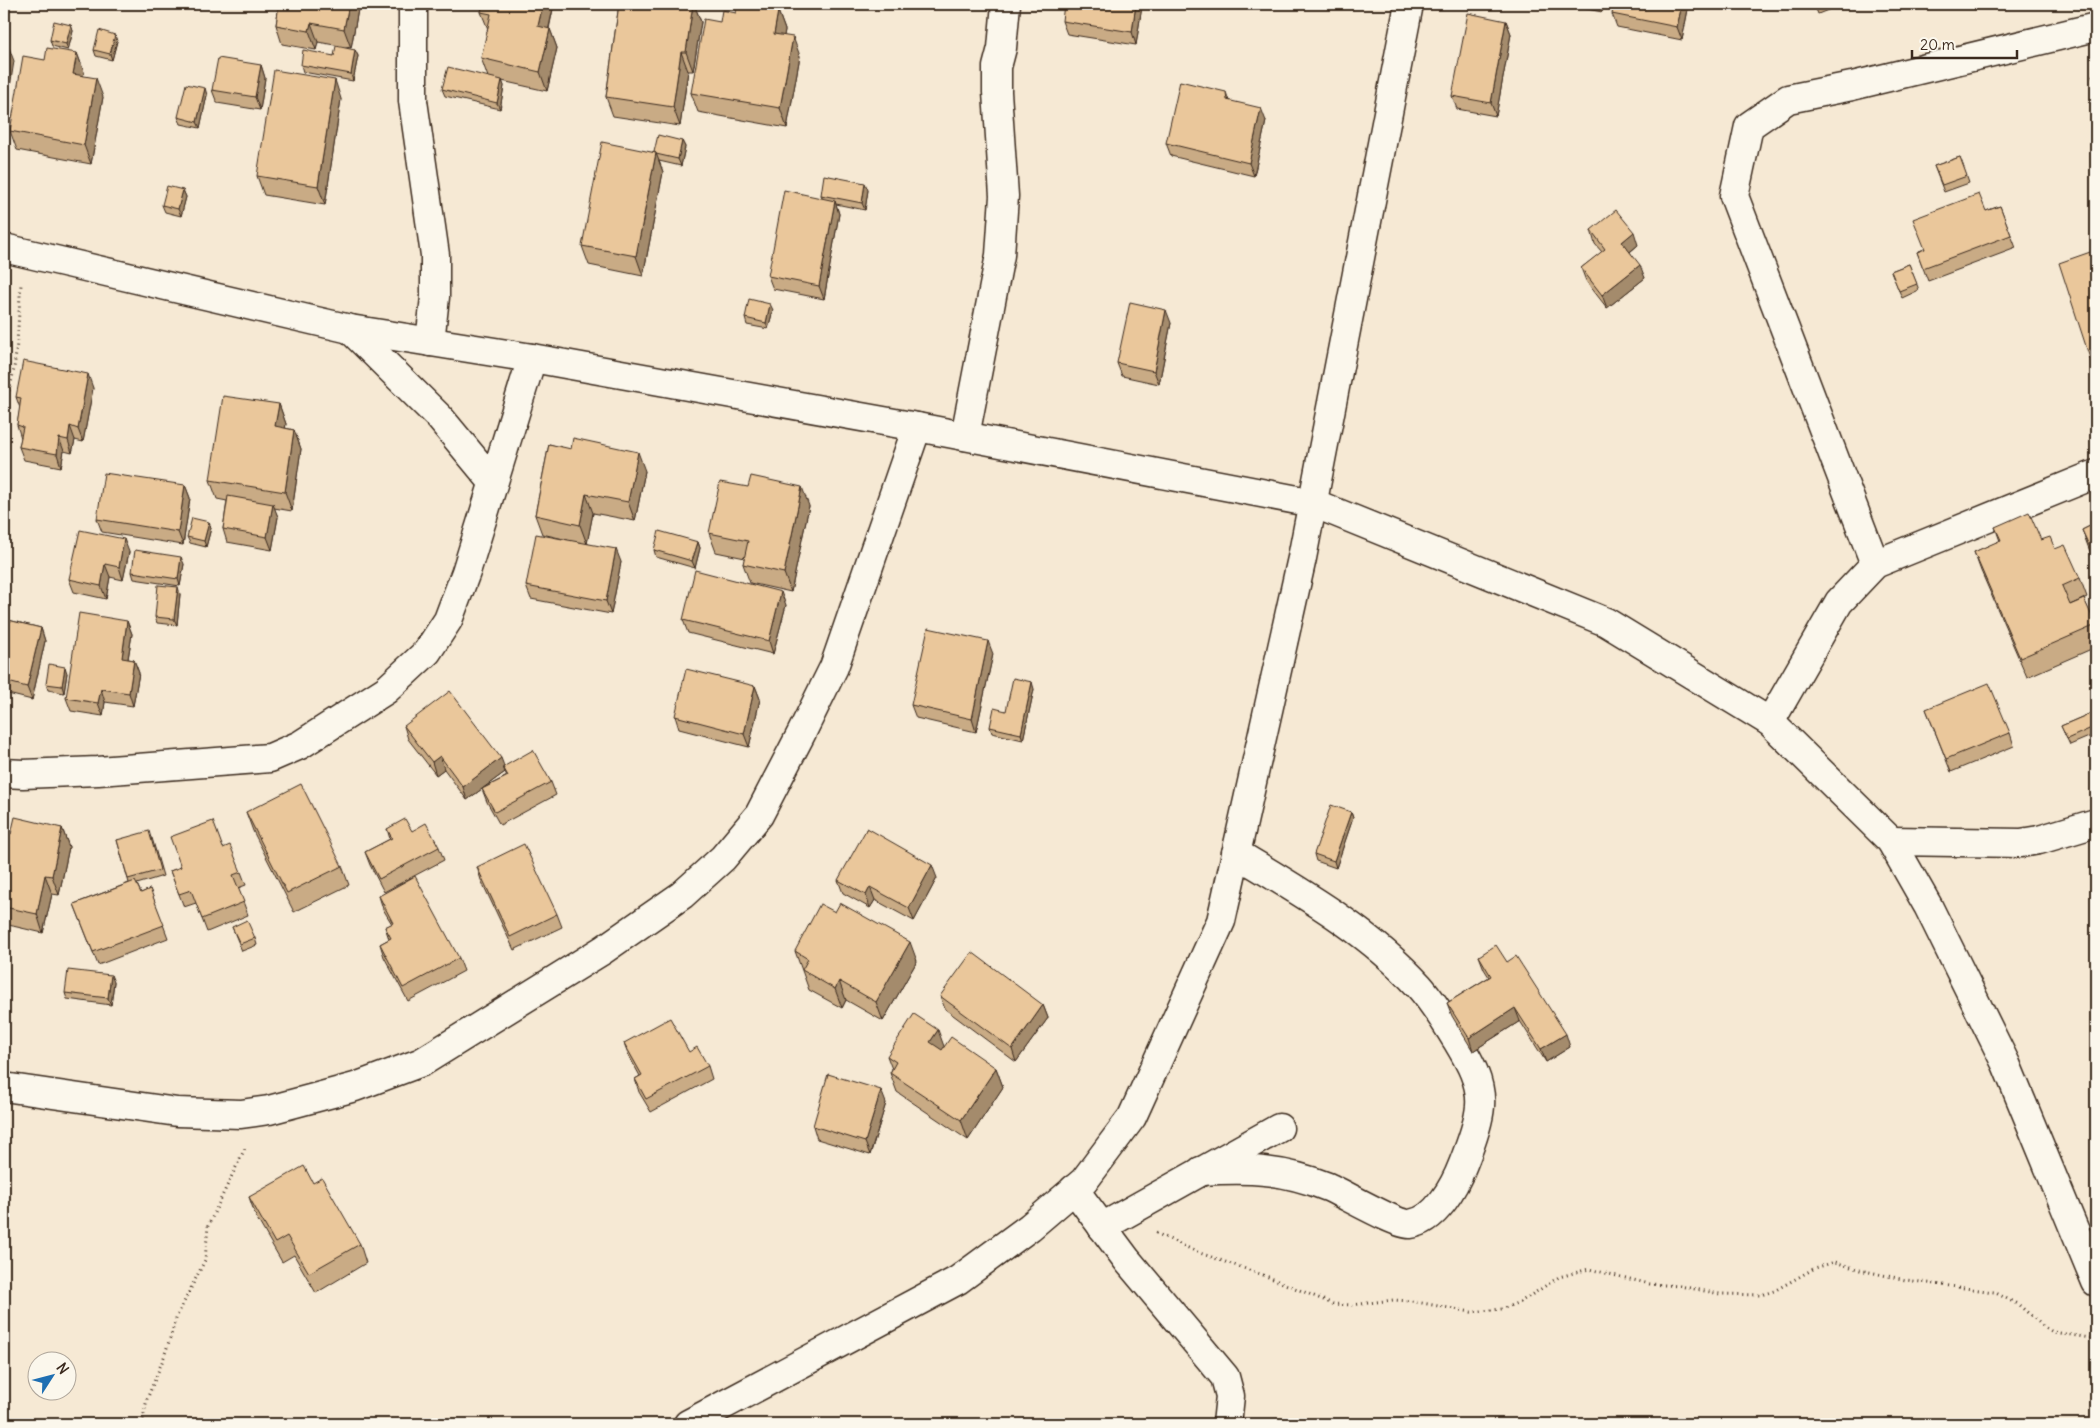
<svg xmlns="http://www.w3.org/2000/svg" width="2100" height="1428" viewBox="0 0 2100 1428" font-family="Delius,sans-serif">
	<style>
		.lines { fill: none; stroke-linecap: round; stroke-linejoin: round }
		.street-casing { stroke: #3b2a1e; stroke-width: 31 }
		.path { stroke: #3b2a1e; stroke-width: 3; stroke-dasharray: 1 4; stroke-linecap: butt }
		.street { stroke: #fbf7ec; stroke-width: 28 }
		.wall { fill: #c9ab85; stroke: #3b2a1e }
		.shaded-wall { fill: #a48b6c; stroke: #3b2a1e }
		.building { fill: #eac79b; stroke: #3b2a1e }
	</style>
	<rect width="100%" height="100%" fill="#f6e9d4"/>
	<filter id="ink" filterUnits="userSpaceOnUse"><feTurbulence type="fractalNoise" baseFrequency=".02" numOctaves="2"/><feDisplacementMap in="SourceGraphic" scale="10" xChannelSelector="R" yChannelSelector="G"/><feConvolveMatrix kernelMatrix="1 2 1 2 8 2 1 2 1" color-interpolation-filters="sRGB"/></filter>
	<g filter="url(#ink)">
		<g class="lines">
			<g class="street-casing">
				<g id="street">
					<path d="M413,4V101L435,255V297L430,342"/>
					<path d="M4,248L350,329L532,358L917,427L1313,503L1606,622L1770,722L1891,841L1928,906L2006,1064L2096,1282"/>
					<path d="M350,329L440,418L493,482"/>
					<path d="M965,436L1000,255L1004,196L997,92V67L1002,48L1006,4"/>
					<path d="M1875,564L1734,196L1749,126L1788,99L1852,86L2096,27"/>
					<path d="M1770,722L1839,602L1875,564L2096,474"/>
					<path d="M4,773L23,774L98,771L270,758L300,745L386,690L427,652L448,620L466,572L532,358"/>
					<path d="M1891,841L2021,843L2039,840L2096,823"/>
					<path d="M4,1087L177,1112L241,1114L269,1110L355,1087L422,1062L603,950L682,895L723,858L759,815L801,734L834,667L917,427"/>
					<path d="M1201,1171C1249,1168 1283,1169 1328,1187C1344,1194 1397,1225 1410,1224C1436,1221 1455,1185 1463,1164C1469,1149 1479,1121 1480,1106C1482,1081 1468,1059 1456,1039C1445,1021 1433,1002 1419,986C1368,930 1300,892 1236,853"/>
					<path d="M1074,1189L1127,1260L1225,1377L1230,1396L1227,1424"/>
					<path d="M1102,1227L1279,1128"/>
					<path d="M688,1424L958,1280L1030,1227L1084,1181L1132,1117L1221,921L1302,558L1409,4"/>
				</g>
			</g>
			<g class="path">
				<path d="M4,405C19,369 17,324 21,285"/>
				<path d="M1156,1233L1197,1252L1266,1276L1333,1304L1352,1305L1393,1300L1411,1301L1471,1312L1502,1309L1522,1301L1559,1277L1589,1269L1650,1284L1680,1286L1720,1294L1761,1295L1774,1291L1815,1268L1835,1262L1860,1270L1906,1280L1994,1292L2019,1305L2044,1327L2053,1332L2096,1339"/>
				<path d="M142,1424L147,1399L164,1357L177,1316L205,1260L208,1226L246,1146"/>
			</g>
			<use href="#street" class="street"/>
		</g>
		<g class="wall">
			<path d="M279,4H359L351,48L318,42L316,50L282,44L276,25Z"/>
			<path d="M483,4H554L549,29H550L557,48L547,91L502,81L504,86L500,109L445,96L442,89L488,77L481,58L488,29L481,12Z"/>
			<path d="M619,4H694L701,22L693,71H688L680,126L613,116L606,97Z"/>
			<path d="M1562,4H1603L1602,12Z"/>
			<path d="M1689,4L1682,40L1617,27L1612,14Z"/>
			<path d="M1814,4H1843L1818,14Z"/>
			<path d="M1142,6L1136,45L1067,34L1062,21Z"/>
			<path d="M778,11L785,30L784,35L800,56L787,128L698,112L691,93L720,22L736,13Z"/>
			<path d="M1506,21L1511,34L1496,116L1457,109L1452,96Z"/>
			<path d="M71,25L73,31L68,50L52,46L50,40Z"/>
			<path d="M117,41L112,60L96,56L94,50Z"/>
			<path d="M355,50L358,56L353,81L303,72L301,65Z"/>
			<path d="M77,53L84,72L83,76L103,97L91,164L17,150L10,131L45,60Z"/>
			<path d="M261,65L265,78L260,110L217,103L212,90Z"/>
			<path d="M1226,92L1229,101L1266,121L1254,176L1171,156L1166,143Z"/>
			<path d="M207,95L200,128L181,124L178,117Z"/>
			<path d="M341,99L325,205L264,195L257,176Z"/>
			<path d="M682,141L685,147L681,166L659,161L663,172L643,276L589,265L582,246L654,152Z"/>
			<path d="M1960,157L1969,183L1944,192L1934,166Z"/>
			<path d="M183,190L186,197L181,216L165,212L162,205Z"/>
			<path d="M868,190L865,210L836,204L839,214L824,299L773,289L768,276L822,198L821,195Z"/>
			<path d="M2000,206L2016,248L1928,281L1917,252L1924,249L1986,211Z"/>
			<path d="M1591,230L1638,245L1630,252L1645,278L1607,308L1586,281L1581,268L1602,252L1595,244Z"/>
			<path d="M1909,264L1919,290L1902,298L1891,271Z"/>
			<path d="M773,310L768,329L747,325L745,318Z"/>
			<path d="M1171,323L1159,384L1122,376L1117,363Z"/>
			<path d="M93,388L83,442L75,440L72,453L64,451L61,467L24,460L19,447L21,438L17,425L20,408L16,397Z"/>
			<path d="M279,404L286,424L285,428L294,430L301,449L292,511L274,508L278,517L272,550L227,542L223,529L227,501L217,499L210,480Z"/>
			<path d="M549,444L645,471L635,521L593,513L587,543L621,562L611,614L531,599L526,586L568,540L542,534L535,515Z"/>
			<path d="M185,485L190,498L183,545L102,532L97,519Z"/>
			<path d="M809,506L791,592L750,583L743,564L745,558L716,552L709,533Z"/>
			<path d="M2096,523V565L2089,549L2082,530Z"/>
			<path d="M1995,527L2041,540L2055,549L2080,578L2087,597L2070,605L2084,599L2096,627V647L2027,677L1981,571L1974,552L2000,541Z"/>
			<path d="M211,528L206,547L190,543L187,537Z"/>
			<path d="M698,542L700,548L695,568L656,557L654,550Z"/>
			<path d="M129,552L123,580L110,577L106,599L74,592L69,579Z"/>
			<path d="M184,564L180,586L134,579L132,572Z"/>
			<path d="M180,594L177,625L157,623L155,617Z"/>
			<path d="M786,605L773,654L688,633L683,620Z"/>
			<path d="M4,619L41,628L45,641L32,700L4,693Z"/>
			<path d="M127,621L132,634L128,659L134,660L139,673L133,706L105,702L103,716L71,711L66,698Z"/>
			<path d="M993,654L976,732L916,718L911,705Z"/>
			<path d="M67,673L64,693L48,690L46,684Z"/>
			<path d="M755,686L760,699L749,747L679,729L675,716Z"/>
			<path d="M1034,689L1023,740L992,733L990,727L1006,711Z"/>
			<path d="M1926,709L2010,733L2014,746L1951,772Z"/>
			<path d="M2096,711V734L2070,745L2061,726Z"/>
			<path d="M404,726L504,766L551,782L556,795L500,825L487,802L482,789L507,776L505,772L467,800L444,769L436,775L408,739Z"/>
			<path d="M246,812L342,866L349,885L294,912L253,831Z"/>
			<path d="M1351,812L1353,818L1336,868L1316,861L1314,854Z"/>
			<path d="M62,828L69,847L59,895L52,894L43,933L4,924V833L11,834Z"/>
			<path d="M387,829L412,831L439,847L444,860L384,892L370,865L365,852L390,839Z"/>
			<path d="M152,838L163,876L137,884L141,893L150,889L168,938L98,965L74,904L129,883L117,840Z"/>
			<path d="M181,867L241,872L246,885L238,888L248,915L207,932L196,903L184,907L170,871Z"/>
			<path d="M477,867L557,914L562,927L514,950L481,880Z"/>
			<path d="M937,878L914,921L875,900L870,908L843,893L838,880Z"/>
			<path d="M379,896L459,958L464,971L408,1001L384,957L380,944L389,939L385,927L392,924L383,909Z"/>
			<path d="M232,927L255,938L257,945L242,951Z"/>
			<path d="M795,951L917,961L883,1021L846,1000L842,1008L809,990Z"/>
			<path d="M1479,956L1507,962L1570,1047L1546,1062L1520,1021L1473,1051L1452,1016L1447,1003L1489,977L1484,969Z"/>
			<path d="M114,982L111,1005L67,999L65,993Z"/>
			<path d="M940,996L1043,1005L1048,1018L1016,1062L945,1009Z"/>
			<path d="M624,1043L689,1052L708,1066L712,1079L651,1112L639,1092L635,1079L640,1076L629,1056Z"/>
			<path d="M887,1056L996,1068L1003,1087L968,1140L897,1092L890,1073L892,1069Z"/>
			<path d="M886,1103L870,1155L817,1139L813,1126Z"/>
			<path d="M313,1183L360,1244L366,1263L316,1293L294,1255L282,1262L256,1217L249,1197Z"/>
		</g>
		<g class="shaded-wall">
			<path d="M349,4H359L351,48L344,29Z"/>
			<path d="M543,4H554L545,45L538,26Z"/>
			<path d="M693,4H694L701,22L693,71L686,52Z"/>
			<path d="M1136,4H1141L1142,6L1136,45L1132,32Z"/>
			<path d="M1599,4H1603L1602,12Z"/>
			<path d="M1682,4H1689L1682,40L1677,27Z"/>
			<path d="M778,11L785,30L781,53L774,34Z"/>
			<path d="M1506,21L1511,34L1496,116L1491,103Z"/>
			<path d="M311,23L318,42L316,50L309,31Z"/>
			<path d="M71,25L73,31L68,50L66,44Z"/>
			<path d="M550,29L557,48L547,91L540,72Z"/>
			<path d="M115,35L117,41L112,60L110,54Z"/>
			<path d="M793,37L800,56L787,128L780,108Z"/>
			<path d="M9,48L14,61L4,126V83Z"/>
			<path d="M355,50L358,56L353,81L351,74Z"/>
			<path d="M681,52L688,71L680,126L673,107Z"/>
			<path d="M77,53L84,72L80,94L73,74Z"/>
			<path d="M261,65L265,78L260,110L255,97Z"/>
			<path d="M96,78L103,97L91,164L84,145Z"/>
			<path d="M335,80L341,99L325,205L318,186Z"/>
			<path d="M502,80L504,86L500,109L497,103Z"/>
			<path d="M205,88L207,95L200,128L197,122Z"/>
			<path d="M1261,108L1266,121L1254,176L1249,163Z"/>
			<path d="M682,141L685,147L681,166L678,159Z"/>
			<path d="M656,153L663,172L643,276L636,256Z"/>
			<path d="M865,183L868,190L865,210L862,203Z"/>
			<path d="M183,190L186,197L181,216L178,209Z"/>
			<path d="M835,201L839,214L824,299L819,286Z"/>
			<path d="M1634,232L1638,245L1626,255L1622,242Z"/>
			<path d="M1640,265L1645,278L1607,308L1602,295Z"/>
			<path d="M770,304L773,310L768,329L766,323Z"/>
			<path d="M1166,310L1171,323L1159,384L1154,371Z"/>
			<path d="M88,374L93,388L83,442L78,429Z"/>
			<path d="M279,404L286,424L282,445L275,426Z"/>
			<path d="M70,426L75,440L72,453L68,440Z"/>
			<path d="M294,430L301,449L292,511L285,492Z"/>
			<path d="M59,438L64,451L61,467L57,454Z"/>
			<path d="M638,452L645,471L635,521L628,502Z"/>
			<path d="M185,485L190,498L183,545L178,532Z"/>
			<path d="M802,487L809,506L791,592L784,573Z"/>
			<path d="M586,494L593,513L587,544L580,525Z"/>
			<path d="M273,504L278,517L272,550L267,537Z"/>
			<path d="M209,522L211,528L206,547L204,541Z"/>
			<path d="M124,539L129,552L123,580L119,567Z"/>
			<path d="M698,542L700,548L695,568L692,561Z"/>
			<path d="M616,549L621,562L611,614L606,601Z"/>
			<path d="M181,557L184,564L180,586L178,579Z"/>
			<path d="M105,564L110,577L106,599L101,586Z"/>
			<path d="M178,587L180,594L177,625L174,619Z"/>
			<path d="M781,592L786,605L773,654L769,641Z"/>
			<path d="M127,621L132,634L126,671L122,658Z"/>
			<path d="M41,628L45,641L32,700L27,687Z"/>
			<path d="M988,641L993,654L976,732L972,719Z"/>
			<path d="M134,660L139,673L133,706L129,693Z"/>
			<path d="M65,667L67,673L64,693L62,686Z"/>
			<path d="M1032,682L1034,689L1023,740L1021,734Z"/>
			<path d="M755,686L760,699L749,747L744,734Z"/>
			<path d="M101,689L105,702L103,716L98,703Z"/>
			<path d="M440,756L444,769L436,775L432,762Z"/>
			<path d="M501,758L506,771L503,767L505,772L467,800L463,787Z"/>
			<path d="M1351,812L1353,818L1336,868L1334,861Z"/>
			<path d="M62,828L69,847L59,895L52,876Z"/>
			<path d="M932,865L937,878L914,921L909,908Z"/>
			<path d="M45,875L52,894L43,933L37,914Z"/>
			<path d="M870,887L875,900L870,908L866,895Z"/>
			<path d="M910,942L917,961L883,1021L876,1002Z"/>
			<path d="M111,975L114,982L111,1005L108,998Z"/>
			<path d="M839,981L846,1000L842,1008L835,989Z"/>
			<path d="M1043,1005L1048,1018L1016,1062L1012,1049Z"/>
			<path d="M1515,1008L1520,1021L1473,1051L1469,1038Z"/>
			<path d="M938,1030L945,1049L937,1061L930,1042Z"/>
			<path d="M1566,1034L1570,1047L1546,1062L1541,1049Z"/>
			<path d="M996,1068L1003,1087L968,1140L961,1120Z"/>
			<path d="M881,1090L886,1103L870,1155L865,1142Z"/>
		</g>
		<g class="building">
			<path d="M279,4H349L344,29L311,23L309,31L276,25Z"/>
			<path d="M483,4H543L538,26L550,29L540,72L481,58L491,14L481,12Z"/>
			<path d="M619,4H693L686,52H681L673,107L606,97Z"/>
			<path d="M737,4L778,11L774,34L793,37L780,108L691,93L704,19L720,22L722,10L736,13Z"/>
			<path d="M1064,4H1136L1132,32L1062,21Z"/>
			<path d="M1614,4H1682L1677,27L1612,14Z"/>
			<path d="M1468,13L1506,21L1491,103L1452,96Z"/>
			<path d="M54,21L71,25L66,44L50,40Z"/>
			<path d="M99,30L115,35L110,54L94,50Z"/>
			<path d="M336,46L355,50L351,74L301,65L303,50L334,56Z"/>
			<path d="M4,47L9,48L4,83Z"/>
			<path d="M47,48L77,53L73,74L96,78L84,145L10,131L23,56L45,60Z"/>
			<path d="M218,58L261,65L255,97L212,90Z"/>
			<path d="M448,67L502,80L497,103L442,89Z"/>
			<path d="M274,70L335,80L318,186L257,176Z"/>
			<path d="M2096,74V84L2092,75Z"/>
			<path d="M1180,81L1226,92L1227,100L1261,108L1249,163L1166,143Z"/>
			<path d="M186,84L205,88L197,122L178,117Z"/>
			<path d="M658,135L682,141L678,159L656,154V153L654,152Z"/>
			<path d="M602,142L656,153L636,256L582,246Z"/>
			<path d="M1960,157L1967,176L1942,185L1934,166Z"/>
			<path d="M824,175L865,183L862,203L821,195Z"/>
			<path d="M167,186L183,190L178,209L162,205Z"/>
			<path d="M784,190L835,201L819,286L768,276Z"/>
			<path d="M1979,194L1986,211L2000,206L2011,235L1923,268L1917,252L1925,249L1913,219Z"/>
			<path d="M1616,210L1634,232L1622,242L1640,265L1602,295L1581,268L1605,249L1591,230Z"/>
			<path d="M2096,250V374H2095L2059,263Z"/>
			<path d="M1909,264L1917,284L1899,291L1891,271Z"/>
			<path d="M749,299L770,304L766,323L745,318Z"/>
			<path d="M1130,302L1166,310L1154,371L1117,363Z"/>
			<path d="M23,361L88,374L78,429L70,426L68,440L59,438L57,454L19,447L23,427L17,425L21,398L16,397Z"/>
			<path d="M223,396L279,404L275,426L294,430L285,492L210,480Z"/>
			<path d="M573,438L638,452L628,502L586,494L580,525L535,515L549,444L571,449Z"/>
			<path d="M104,473L185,485L178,532L97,519Z"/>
			<path d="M751,476L802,487L784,573L743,564L748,541L709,533L720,482L748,487Z"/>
			<path d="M228,496L273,504L267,537L223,529Z"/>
			<path d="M2029,512L2041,540L2050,537L2055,549L2065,545L2080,578L2062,586L2070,605L2084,599L2096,625L2020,658L1974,552L2001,540L1995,527Z"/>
			<path d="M192,518L209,522L204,541L187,537Z"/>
			<path d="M2096,523V561L2082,530Z"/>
			<path d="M80,530L124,539L119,567L105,564L101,586L69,579Z"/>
			<path d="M659,531L698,542L692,561L654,550Z"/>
			<path d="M536,534L616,549L606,601L526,586Z"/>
			<path d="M135,550L181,557L178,579L132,572Z"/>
			<path d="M695,570L781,592L769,641L683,620Z"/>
			<path d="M158,585L178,587L174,619L155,617Z"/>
			<path d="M79,613L127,621L122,658L134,660L129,693L101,689L98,703L66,698Z"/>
			<path d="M4,619L41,628L27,687L4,681Z"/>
			<path d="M928,628L988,641L972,719L911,705Z"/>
			<path d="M49,664L65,667L62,686L46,684Z"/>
			<path d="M686,669L755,686L744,734L675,716Z"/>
			<path d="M1013,678L1032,682L1021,734L990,727L994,708L1006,711Z"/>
			<path d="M1989,683L2010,733L1946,759L1926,709Z"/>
			<path d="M450,691L501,758L463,787L440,756L432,762L404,726Z"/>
			<path d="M2096,711V726L2067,739L2061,726Z"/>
			<path d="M533,750L551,782L495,812L482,789L508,776L503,767Z"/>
			<path d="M301,784L342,866L287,893L246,812Z"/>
			<path d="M1331,805L1351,812L1334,861L1314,854Z"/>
			<path d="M15,817L62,828L52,876L45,875L37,914L4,907V833L11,834Z"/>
			<path d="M405,819L412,831L426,823L439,847L379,879L365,852L392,838L387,829Z"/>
			<path d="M213,821L223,848L230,845L241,872L233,875L244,902L202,919L191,890L179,894L170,871L181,867L170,837Z"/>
			<path d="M867,828L932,865L909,908L870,887L866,895L838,880Z"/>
			<path d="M149,831L160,870L128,879L117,840Z"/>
			<path d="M524,844L557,914L510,937L477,867Z"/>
			<path d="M415,876L459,958L403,988L380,944L391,938L385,927L393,923L379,896Z"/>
			<path d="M135,881L141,893L150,889L164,925L93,952L74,904Z"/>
			<path d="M840,903L910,942L876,1002L839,981L835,989L802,970L808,959L795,951L820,904L835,912Z"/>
			<path d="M247,920L255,938L240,944L232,927Z"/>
			<path d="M1496,945L1507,962L1516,956L1566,1034L1541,1049L1515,1008L1469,1038L1447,1003L1491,976L1479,956Z"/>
			<path d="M972,952L1043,1005L1012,1049L940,996Z"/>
			<path d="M68,970L111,975L108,998L65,993Z"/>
			<path d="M914,1014L938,1030L930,1042L942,1050L951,1037L996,1068L961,1120L890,1073L896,1062L887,1056Z"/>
			<path d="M670,1018L689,1052L697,1047L708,1066L646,1099L635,1079L642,1075L624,1043Z"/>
			<path d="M828,1074L881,1090L865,1142L813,1126Z"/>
			<path d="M304,1166L313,1183L322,1178L360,1244L309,1273L287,1236L275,1243L249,1197Z"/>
		</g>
	</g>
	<rect width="2100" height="1428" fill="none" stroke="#fbf7ec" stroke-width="20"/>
	<rect x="10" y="10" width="2080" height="1408" fill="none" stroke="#3b2a1e" stroke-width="2" filter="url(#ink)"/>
	<g transform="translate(52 1376) rotate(54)"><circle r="24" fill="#fbf7ec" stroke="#aea59a"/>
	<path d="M0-4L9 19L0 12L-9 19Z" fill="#1f6fb2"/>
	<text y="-8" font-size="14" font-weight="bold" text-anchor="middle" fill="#3b2a1e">N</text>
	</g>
	<path d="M1912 50v8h105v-8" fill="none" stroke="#3b2a1e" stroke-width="2.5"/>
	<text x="1920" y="50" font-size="15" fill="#3b2a1e" stroke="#fbf7ec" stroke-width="4" paint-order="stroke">20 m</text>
</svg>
